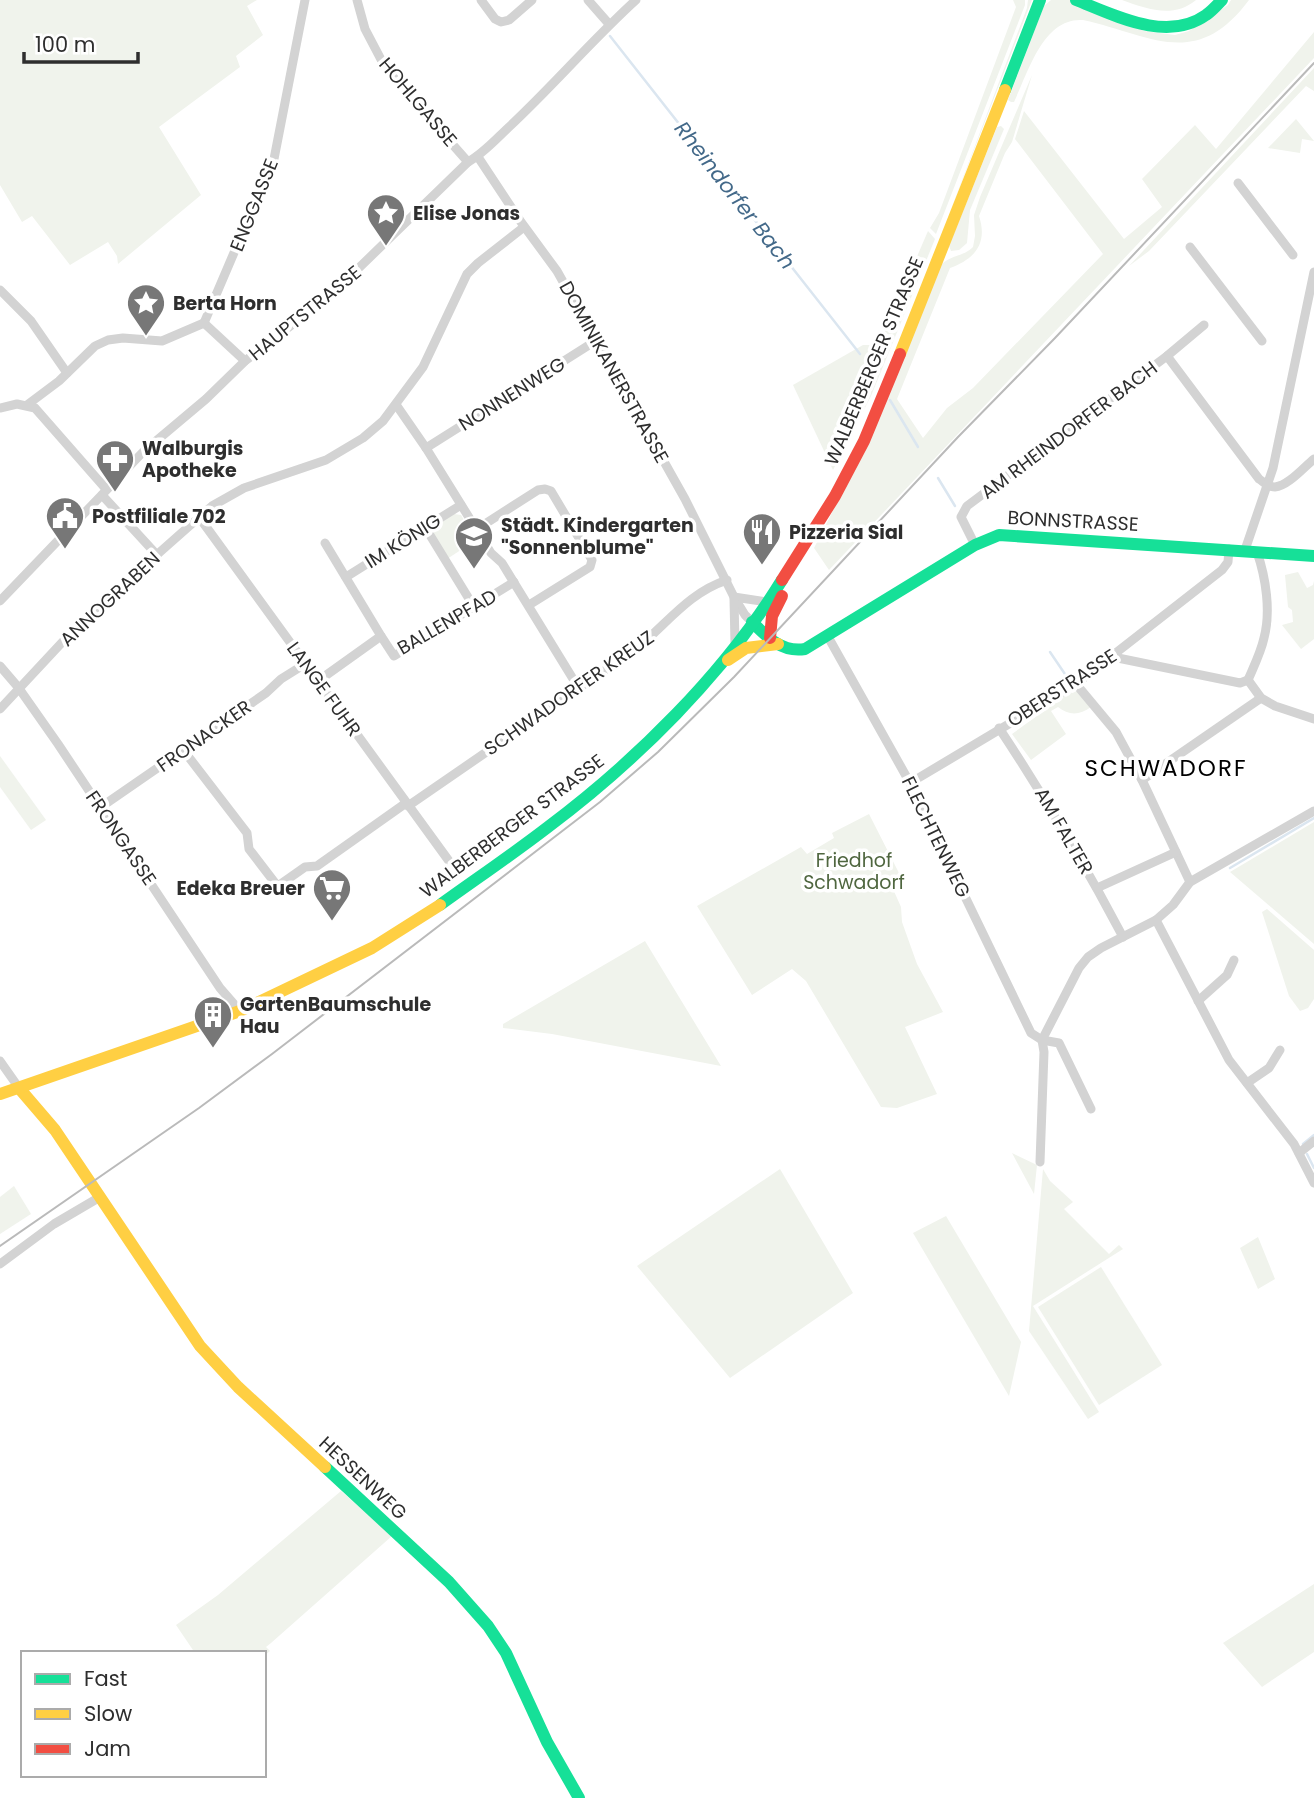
<svg xmlns="http://www.w3.org/2000/svg" width="1314" height="1798" viewBox="0 0 1314 1798" font-family="Poppins,sans-serif">
	<style>
		.green { fill: #f0f3ec }
		.lines { fill: none; stroke-linecap: round; stroke-linejoin: round }
		.stream { stroke: #dbe6f0; stroke-width: 2.5 }
		.street { stroke: #d3d3d3; stroke-width: 9 }
		.fast { stroke: #16e098; stroke-width: 12 }
		.slow { stroke: #ffcf43; stroke-width: 12 }
		.jam { stroke: #f24e42; stroke-width: 12 }
		.tram { stroke: #bababa; stroke-width: 2 }
		.labels { text-anchor: middle; dominant-baseline: central; stroke-width: 7; stroke-linejoin: round; paint-order: stroke }
		.street-label { font-size: 19px; fill: #2e2e2e; stroke: #fff }
		.poi-label { font-size: 19px; font-weight: bold; fill: #2e2e2e; stroke: #fff; text-anchor: start }
		.park-label { font-size: 19px; fill: #4f663f; stroke: #fff }
		.water-label { font-size: 21px; font-style: italic; fill: #436989; stroke: #fff }
		.quarter-label { font-size: 23px; letter-spacing: 2px; fill: #000; stroke: #fff }
	</style>
	<rect width="100%" height="100%" fill="#fff"/>
	<g class="green">
		<path d="M0,0H257L247,6L263,35L236,56L240,67L159,127L201,195L118,264L117,256L108,242L70,265L32,216L22,222L0,185Z"/>
		<path d="M1013,0H1025V5L936,234L930,228L939,213L1016,7Z"/>
		<path d="M1028,0H1032L948,217L1027,8Z"/>
		<path d="M1051,0H1072L1144,31L1175,35L1189,31L1228,5L1231,0H1249C1196,71 1151,35 1083,20C1043,17 1028,73 1014,102H1011L1008,100L1044,6Z"/>
		<path d="M1122,0H1196C1173,19 1147,9 1122,0Z"/>
		<path d="M1314,32V58L829,570L814,548L871,436L941,265C950,255 963,257 973,247L975,236L974,215L980,197L1032,75L1012,142L1005,153L979,216C988,243 975,259 950,268L897,399L923,438L947,408L973,388L1103,254L1015,139L1024,111L1124,239L1162,207L1142,179L1195,125L1216,149Z"/>
		<path d="M1314,68V91L1306,86L1149,251L1129,266Z"/>
		<path d="M1296,119L1314,141L1302,139L1300,153L1268,148Z"/>
		<path d="M1001,126L1004,129L970,210L967,243L959,250L951,251L949,246L997,127Z"/>
		<path d="M928,231L935,239L871,396L833,470L793,385L863,345H870L881,340Z"/>
		<path d="M454,514L461,515L476,540L447,559L431,528Z"/>
		<path d="M1298,572L1307,588L1313,585L1314,581V639L1301,649L1282,625L1293,622L1292,610L1288,607L1285,575Z"/>
		<path d="M1073,691L1078,692L1091,707C1080,715 1069,716 1058,707L1051,711L1066,734L1031,760L1012,734L1048,708L1049,703Z"/>
		<path d="M0,756L46,820L31,830L0,787Z"/>
		<path d="M869,814L900,875L889,880L901,907L902,922L917,964L943,1012L905,1027L937,1094L897,1108L881,1107L806,981L792,969L752,995L697,906L801,847L807,854L834,838L832,833Z"/>
		<path d="M1314,822V944L1230,872Z"/>
		<path d="M1267,909L1314,950V999L1308,1008L1300,1011L1289,996L1262,912Z"/>
		<path d="M645,941L721,1066L552,1034L503,1028V1024Z"/>
		<path d="M1012,1153L1037,1165L1034,1194Z"/>
		<path d="M780,1169L853,1293L730,1378L637,1266Z"/>
		<path d="M1043,1169L1050,1181L1073,1202L1064,1209L1109,1254L1119,1245L1123,1249L1033,1306L1099,1412L1088,1419L1029,1331Z"/>
		<path d="M14,1186L31,1214L0,1234V1197Z"/>
		<path d="M946,1216L1021,1342L1009,1396L913,1233Z"/>
		<path d="M1258,1237L1275,1279L1258,1289L1240,1248Z"/>
		<path d="M1101,1267L1162,1365L1099,1405L1038,1307Z"/>
		<path d="M341,1491L392,1536L271,1643L266,1647L270,1651L264,1656V1653H195L176,1625L218,1595Z"/>
		<path d="M1314,1584V1652L1262,1687L1223,1643Z"/>
	</g>
	<g class="lines">
		<g class="stream">
			<path d="M610,36L860,354"/>
			<path d="M890,400L918,447"/>
			<path d="M938,478L955,506"/>
			<path d="M1050,652L1069,680"/>
			<path d="M1230,868L1314,818"/>
			<path d="M1303,1144L1314,1135"/>
			<path d="M1307,1154L1314,1168"/>
		</g>
		<g class="street">
			<path d="M357,0L365,29L386,69L468,162"/>
			<path d="M481,0L495,19L501,22L509,20L532,0"/>
			<path d="M588,0L609,24"/>
			<path d="M478,157L521,222L557,271L685,499L734,597L745,615L752,622"/>
			<path d="M1238,183L1293,255"/>
			<path d="M1190,247L1262,341"/>
			<path d="M0,290L31,321L67,373"/>
			<path d="M204,323L274,159L305,0"/>
			<path d="M204,323L245,361"/>
			<path d="M1167,356L1259,479C1264,482 1268,487 1275,487C1288,486 1304,467 1314,459"/>
			<path d="M27,405L59,381L95,346L108,340L123,338L162,341L204,323"/>
			<path d="M397,406L426,448L491,553L502,563L578,687"/>
			<path d="M0,408L17,404L35,408L106,489"/>
			<path d="M426,448L597,340"/>
			<path d="M102,495L157,555"/>
			<path d="M199,517L449,861"/>
			<path d="M425,527L474,607"/>
			<path d="M477,529L538,490L545,489L551,491L592,560L590,567L529,605"/>
			<path d="M325,543L381,636"/>
			<path d="M975,545L961,517L967,506L1167,356L1204,325"/>
			<path d="M1245,550L1273,468L1314,272"/>
			<path d="M346,577L461,505"/>
			<path d="M734,597L767,602"/>
			<path d="M734,599L735,644"/>
			<path d="M0,601L143,452L206,399L245,361L333,293L468,162C484,153 496,139 509,127C553,86 592,40 636,0"/>
			<path d="M827,635L910,783L1031,1033L1042,1040L1059,1043L1091,1109"/>
			<path d="M1113,657L1240,683L1248,680"/>
			<path d="M0,666L18,687L58,744L220,988L240,1011"/>
			<path d="M1248,680C1254,666 1261,652 1264,638C1271,612 1266,578 1257,552"/>
			<path d="M1248,680L1261,698L1275,706L1314,719"/>
			<path d="M318,681L381,636L394,656L514,582"/>
			<path d="M1076,684L1116,732L1142,780L1190,882"/>
			<path d="M0,709L82,621L212,506L244,488L326,460L363,438L383,421L423,367L467,274L478,263L524,227"/>
			<path d="M999,728C1044,796 1085,865 1123,937"/>
			<path d="M184,751L247,833L249,849L282,892"/>
			<path d="M1142,780L1261,698"/>
			<path d="M910,783L1076,684L1222,570L1228,562L1229,549"/>
			<path d="M408,806L636,649C667,624 688,593 727,580"/>
			<path d="M101,807L266,693L281,679L305,664"/>
			<path d="M278,886L305,867L317,866L406,803"/>
			<path d="M1097,888L1176,852"/>
			<path d="M1156,920L1229,1060L1294,1144L1314,1183"/>
			<path d="M1198,1001L1227,975L1234,960"/>
			<path d="M0,1061L19,1088"/>
			<path d="M1247,1083L1269,1068L1280,1050"/>
			<path d="M1299,1153L1314,1141"/>
			<path d="M1040,1162L1044,1052L1042,1040L1079,968L1088,957L1101,948L1156,920L1173,905L1190,882L1314,811"/>
			<path d="M0,1264L54,1224L100,1197"/>
		</g>
		<g class="fast">
			<path d="M1076,0C1114,15 1167,43 1206,15C1212,11 1217,5 1222,0"/>
			<path d="M1005,90L1040,0"/>
			<path d="M752,622C767,637 782,653 805,649L975,545L999,535L1314,556"/>
			<path d="M440,905C476,879 513,854 548,827C636,761 724,674 782,580"/>
			<path d="M325,1467L449,1582L488,1626L506,1653L547,1742L579,1798"/>
		</g>
		<g class="slow">
			<path d="M900,354L1005,90"/>
			<path d="M728,660L746,648L778,644"/>
			<path d="M19,1088L55,1130L200,1346L238,1387L325,1467"/>
			<path d="M0,1094L240,1011L372,948L440,905"/>
		</g>
		<g class="jam">
			<path d="M782,580L835,496L864,441L900,354"/>
			<path d="M770,638L772,616L782,596"/>
		</g>
		<path class="tram" d="M0,1246L199,1108L272,1054L600,802L658,752L734,677L958,437L1055,338L1314,63"/>
	</g>
	<defs>
		<g id="sight-pin" transform="scale(2.0125)"><path d="M0 17L-7.5 6A9.5 9.5 0 1 1 7.5 6Z" fill="#777" stroke="#fff"/><path d="M0-6L1.8-2.2L6-1.7L2.9 1.2L3.7 5.4L0 3.3L-3.7 5.4L-2.9 1.2L-6-1.7L-1.8-2.2Z" fill="#fff"/></g>
		<g id="pharmacy-pin" transform="scale(2.0125)"><path d="M0 17L-7.5 6A9.5 9.5 0 1 1 7.5 6Z" fill="#777" stroke="#fff"/><path d="M-2-6h4v4h4v4h-4v4h-4v-4h-4v-4h4Z" fill="#fff"/></g>
		<g id="civic-pin" transform="scale(2.0125)"><path d="M0 17L-7.5 6A9.5 9.5 0 1 1 7.5 6Z" fill="#777" stroke="#fff"/><path d="M-.6-6.5H3V-4.5H.6V-3L4-1V1h2V6H-6V1h2V-1L-.6-3ZM-1.2 2.5V6h2.4V2.5Z" fill="#fff"/></g>
		<g id="restaurant-pin" transform="scale(2.0125)"><path d="M0 17L-7.5 6A9.5 9.5 0 1 1 7.5 6Z" fill="#777" stroke="#fff"/><path d="M-5-6h1v4h1v-4h1v4h1v-4h1v5L-1.5 .5V6h-2V.5L-5-1ZM5-6V6H3V1.5H1.5Q1.5-4 5-6Z" fill="#fff"/></g>
		<g id="school-pin" transform="scale(2.0125)"><path d="M0 17L-7.5 6A9.5 9.5 0 1 1 7.5 6Z" fill="#777" stroke="#fff"/><path d="M0-5L7-2L0 1L-7-2ZM-4 1L0 2.5L4 1V4Q0 6-4 4Z" fill="#fff"/></g>
		<g id="supermarket-pin" transform="scale(2.0125)"><path d="M0 17L-7.5 6A9.5 9.5 0 1 1 7.5 6Z" fill="#777" stroke="#fff"/><path d="M-6-5.5h2.5l.6 2H6L4.5 2H-2.5L-4.4-4H-6ZM-1.5 3.2a1.3 1.3 0 1 0 .1 0ZM3 3.2a1.3 1.3 0 1 0 .1 0Z" fill="#fff"/></g>
		<g id="building-pin" transform="scale(2.0125)"><path d="M0 17L-7.5 6A9.5 9.5 0 1 1 7.5 6Z" fill="#777" stroke="#fff"/><path d="M-4-6H4V6H1V3H-1V6H-4ZM-2.5-4.3h1.7v1.8h-1.7ZM.8-4.3h1.7v1.8H.8ZM-2.5-1h1.7V.8h-1.7ZM.8-1h1.7V.8H.8Z" fill="#fff"/></g>
	</defs>
	<g fill-rule="evenodd">
		<use href="#sight-pin" x="386" y="213"/>
		<use href="#sight-pin" x="146" y="303"/>
		<use href="#pharmacy-pin" x="115" y="459"/>
		<use href="#civic-pin" x="65" y="516"/>
		<use href="#restaurant-pin" x="762" y="532"/>
		<use href="#school-pin" x="474" y="536"/>
		<use href="#supermarket-pin" x="332" y="888"/>
		<use href="#building-pin" x="213" y="1015"/>
	</g>
	<g class="labels">
		<g class="street-label">
			<text transform="translate(418 102) rotate(50)">HOHLGASSE</text>
			<text transform="translate(254 205) rotate(-68)">ENGGASSE</text>
			<text transform="translate(305 313) rotate(-39)">HAUPTSTRASSE</text>
			<text transform="translate(874 361) rotate(-67)">WALBERBERGER STRASSE</text>
			<text transform="translate(614 372) rotate(61)">DOMINIKANERSTRASSE</text>
			<text transform="translate(512 394) rotate(-32)">NONNENWEG</text>
			<text transform="translate(1069 430) rotate(-37)">AM RHEINDORFER BACH</text>
			<text transform="translate(1073 521) rotate(3)">BONNSTRASSE</text>
			<text transform="translate(403 541) rotate(-32)">IM KÖNIG</text>
			<text transform="translate(110 599) rotate(-43)">ANNOGRABEN</text>
			<text transform="translate(447 622) rotate(-30)">BALLENPFAD</text>
			<text transform="translate(1062 688) rotate(-33)">OBERSTRASSE</text>
			<text transform="translate(324 689) rotate(54)">LANGE FUHR</text>
			<text transform="translate(569 693) rotate(-35)">SCHWADORFER KREUZ</text>
			<text transform="translate(204 736) rotate(-35)">FRONACKER</text>
			<text transform="translate(512 826) rotate(-37)">WALBERBERGER STRASSE</text>
			<text transform="translate(1064 831) rotate(60)">AM FALTER</text>
			<text transform="translate(936 837) rotate(64)">FLECHTENWEG</text>
			<text transform="translate(121 838) rotate(56)">FRONGASSE</text>
			<text transform="translate(363 1478) rotate(43)">HESSENWEG</text>
		</g>
		<g class="poi-label">
			<text x="413" y="213">Elise Jonas</text>
			<text x="173" y="303">Berta Horn</text>
			<text x="142" y="448">Walburgis<tspan x="142" dy="22">Apotheke</tspan></text>
			<text x="92" y="516">Postfiliale 702</text>
			<text x="501" y="525">Städt. Kindergarten<tspan x="501" dy="22">"Sonnenblume"</tspan></text>
			<text x="789" y="532">Pizzeria Sial</text>
			<text x="305" y="888" text-anchor="end">Edeka Breuer</text>
			<text x="240" y="1004">GartenBaumschule<tspan x="240" dy="22">Hau</tspan></text>
		</g>
		<g class="park-label">
			<text x="854" y="860">Friedhof<tspan x="854" dy="22">Schwadorf</tspan></text>
		</g>
		<g class="water-label">
			<text transform="translate(735 195) rotate(52)">Rheindorfer Bach</text>
		</g>
		<g class="quarter-label">
			<text x="1166" y="768">SCHWADORF</text>
		</g>
	</g>
	<rect x="21" y="1651" width="245" height="126" fill="#ffffff" stroke="#ababab" stroke-width="2"/>
	<rect x="35" y="1674" width="35" height="10" fill="#16e098" stroke="#ababab" stroke-width="2"/>
	<text x="84" y="1686" font-size="21" fill="#2e2e2e">Fast</text>
	<rect x="35" y="1709" width="35" height="10" fill="#ffcf43" stroke="#ababab" stroke-width="2"/>
	<text x="84" y="1721" font-size="21" fill="#2e2e2e">Slow</text>
	<rect x="35" y="1744" width="35" height="10" fill="#f24e42" stroke="#ababab" stroke-width="2"/>
	<text x="84" y="1756" font-size="21" fill="#2e2e2e">Jam</text>
	<path d="M24 52v10h114v-10" fill="none" stroke="#2e2e2e" stroke-width="3.5"/>
	<text x="35" y="52" font-size="21" fill="#2e2e2e" stroke="#ffffff" stroke-width="5" paint-order="stroke">100 m</text>
</svg>
